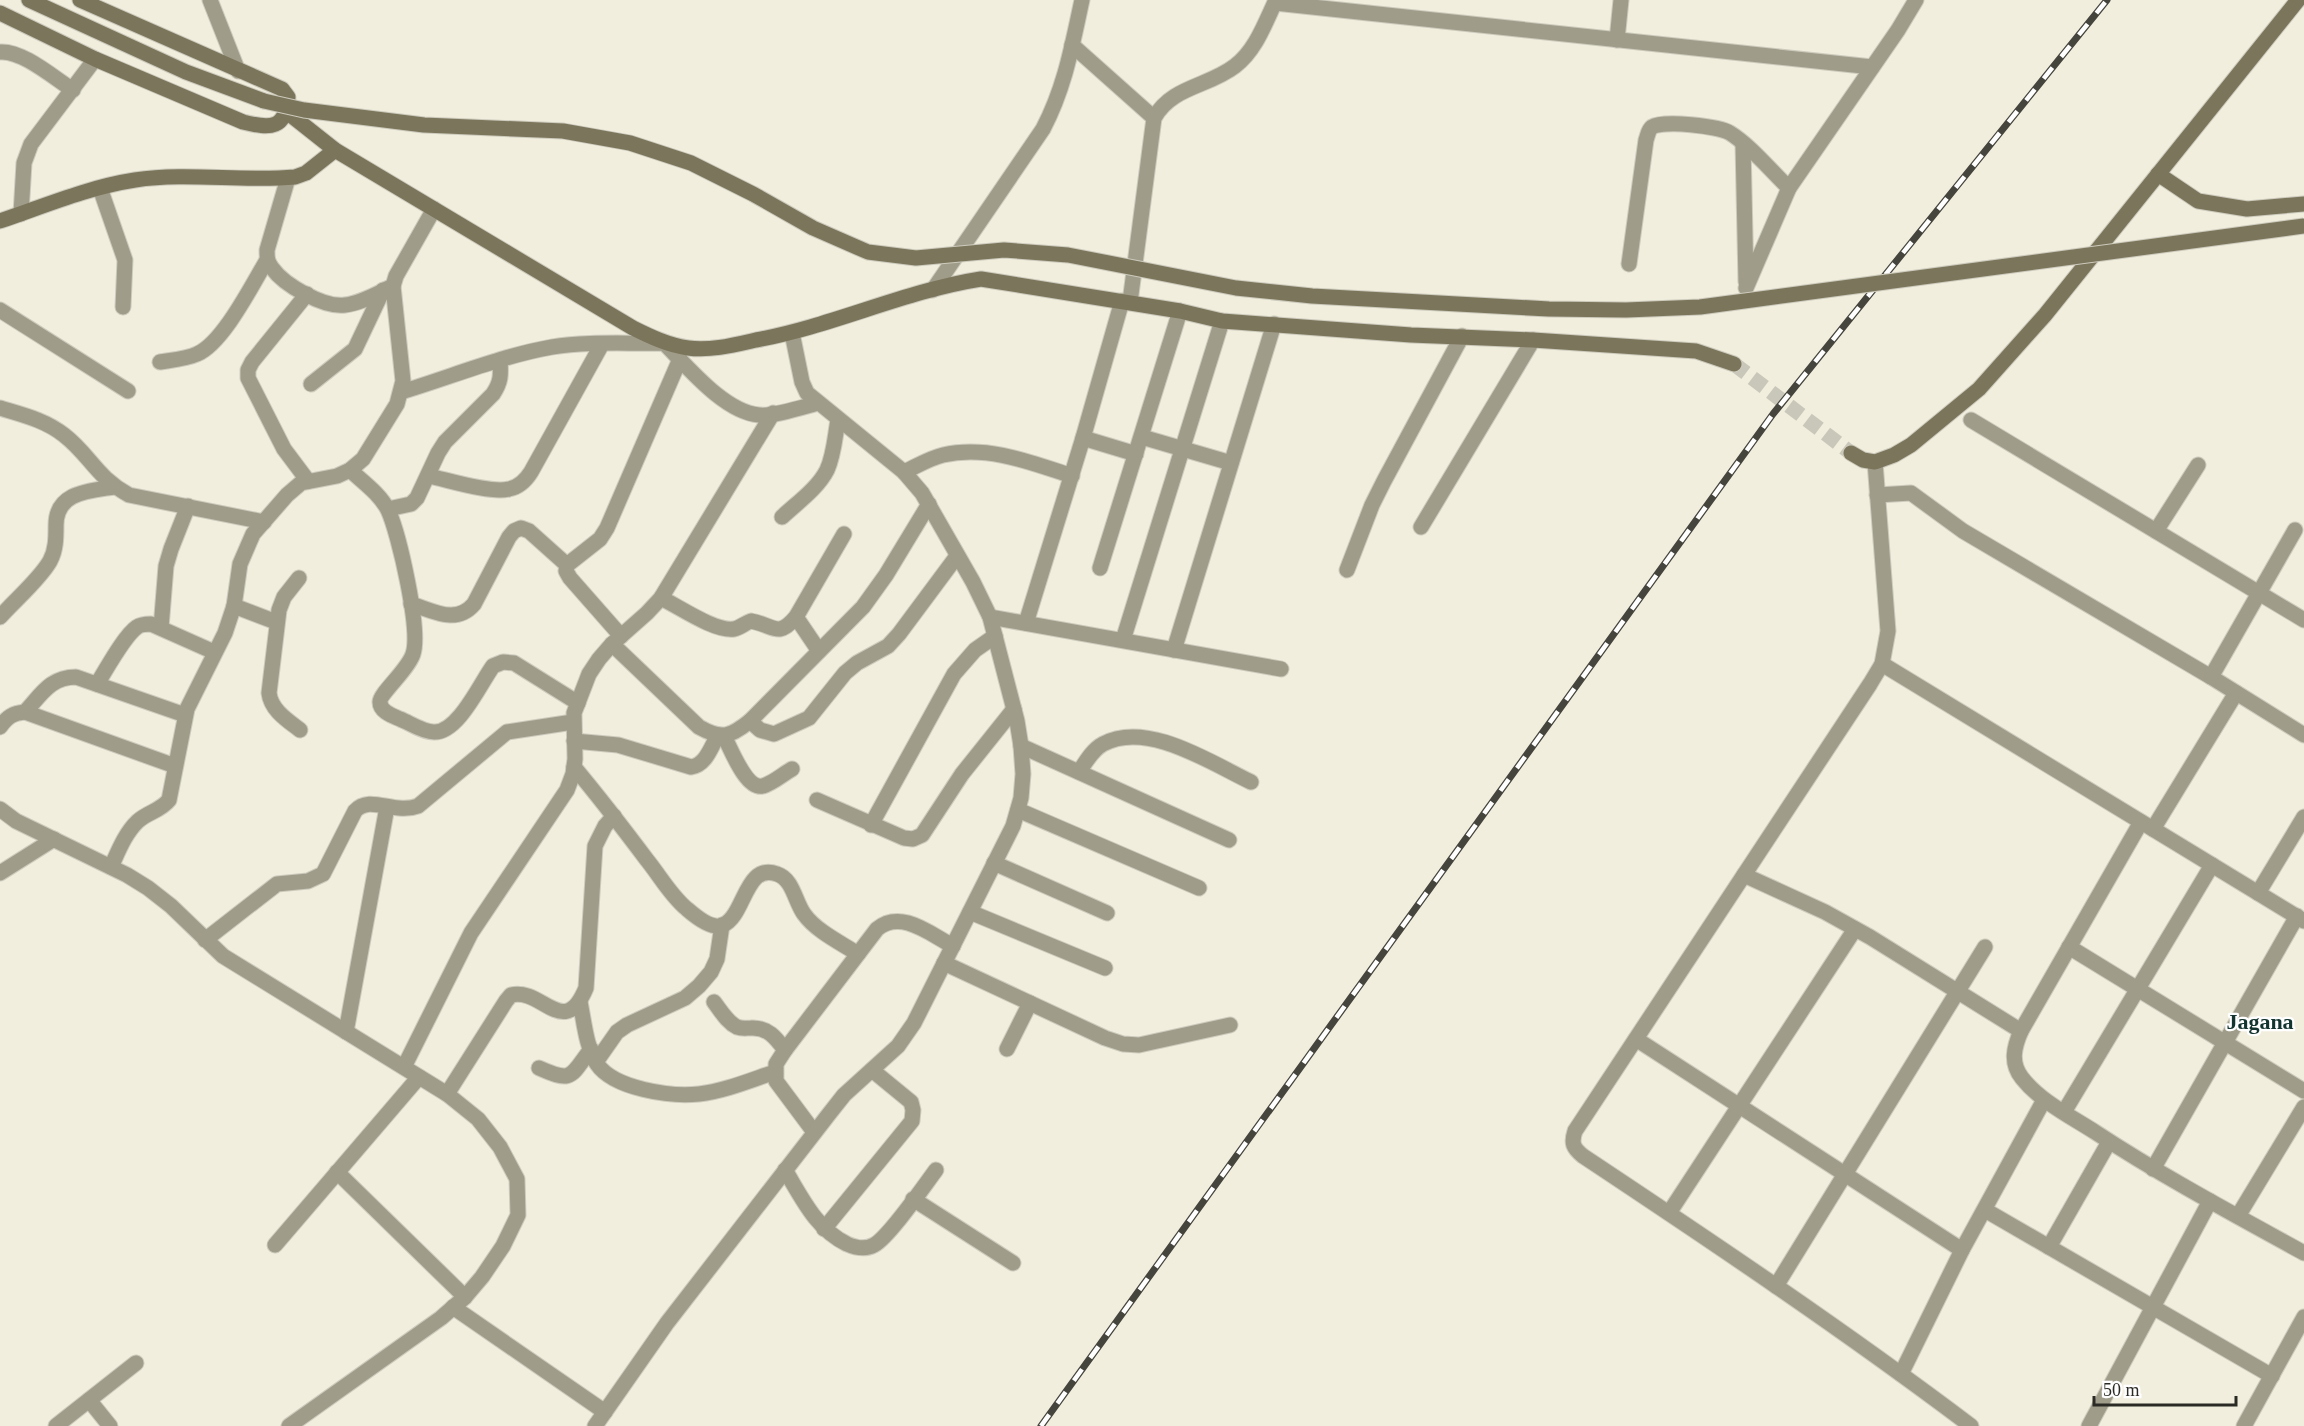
<svg xmlns="http://www.w3.org/2000/svg" width="2304" height="1426" viewBox="0 0 2304 1426" font-family="'Times New Roman',serif">
	<style>
		.lines { fill: none; stroke-linecap: round; stroke-linejoin: round }
		.secondary-tunnel { stroke: #c9c7b9; stroke-width: 15; stroke-dasharray: 15 8; stroke-linecap: butt }
		.street-casing { stroke: #cdcbbd; stroke-width: 17 }
		.secondary-casing { stroke: #cdcbbd; stroke-width: 17 }
		.street { stroke: #a09c8a; stroke-width: 15 }
		.secondary { stroke: #7b755b; stroke-width: 15 }
		.rail-casing { stroke: #45443d; stroke-width: 7 }
		.rail { stroke: #fff; stroke-width: 4.5; stroke-dasharray: 14; stroke-linecap: butt }
		.secondary-bridge-casing { stroke: #cdcbbd; stroke-width: 17; stroke-linecap: butt }
		.secondary-bridge { stroke: #7b755b; stroke-width: 15 }
		.labels { text-anchor: middle; dominant-baseline: central; stroke-width: 4.5; stroke-linejoin: round; paint-order: stroke }
		.quarter-label { font-size: 22px; font-weight: bold; fill: #14352f; stroke: #fff }
	</style>
	<rect width="100%" height="100%" fill="#f1eede"/>
	<g class="lines">
		<path class="secondary-tunnel" d="M1734,364L1851,453"/>
		<g class="street-casing">
			<g id="street">
				<path d="M210,0L238,71"/>
				<path d="M1275,3L1872,67"/>
				<path d="M1617,40L1621,0"/>
				<path d="M1072,45L1154,118"/>
				<path d="M0,52C22,50 54,78 73,90"/>
				<path d="M1743,144L1746,282"/>
				<path d="M288,178L267,250C267,257 267,262 272,268C284,285 324,308 345,305C362,303 378,293 393,286"/>
				<path d="M100,188L125,260L123,307"/>
				<path d="M21,214L24,163L31,144L95,59"/>
				<path d="M1629,264L1646,140C1648,135 1648,130 1652,127C1663,120 1719,126 1730,133C1751,146 1771,171 1789,188"/>
				<path d="M1746,288L1789,188L1898,30L1916,0"/>
				<path d="M933,290L1043,129C1065,87 1072,46 1082,0"/>
				<path d="M307,294L252,362L248,370V378L284,449L308,481"/>
				<path d="M1130,302L1154,118C1172,86 1208,87 1235,66C1256,50 1265,23 1276,0"/>
				<path d="M0,310L128,391"/>
				<path d="M160,362C172,360 186,359 197,354C223,343 252,285 267,260"/>
				<path d="M311,384L355,349L383,290"/>
				<path d="M401,392C451,377 501,356 552,347C588,341 627,344 664,343C687,366 724,412 759,415C772,417 803,407 818,403"/>
				<path d="M0,408C23,415 45,420 64,435C90,455 96,477 129,495L264,522"/>
				<path d="M1971,420L2304,620"/>
				<path d="M1142,437L1231,463"/>
				<path d="M1083,438L1136,454"/>
				<path d="M1875,462L1888,631L1882,664L1870,684L1575,1131C1571,1143 1573,1148 1583,1156C1714,1243 1845,1331 1971,1426"/>
				<path d="M350,470C363,482 380,494 388,510C399,534 421,630 413,654C408,670 380,693 380,702C380,712 393,716 400,719C410,723 423,732 434,732C458,733 480,684 493,666L503,662L514,663L578,703"/>
				<path d="M904,472C917,466 930,458 943,455C987,445 1030,462 1072,476"/>
				<path d="M429,476C448,480 492,494 509,489C519,487 526,480 531,472L602,344"/>
				<path d="M1877,495L1911,493L1963,531L2211,677L2304,735"/>
				<path d="M388,509L411,504L417,498L438,453L445,442L493,394C501,382 501,375 500,361"/>
				<path d="M782,517C797,503 818,488 827,470C834,455 835,436 838,420"/>
				<path d="M1421,527L1533,340"/>
				<path d="M2156,531L2198,465"/>
				<path d="M1100,568L1180,311"/>
				<path d="M1347,570L1372,505L1384,481L1462,336"/>
				<path d="M299,578L284,597L279,610L269,693C271,710 287,720 300,730"/>
				<path d="M661,598C678,606 715,632 734,629C740,628 745,623 751,621C774,625 777,639 796,617L844,534"/>
				<path d="M411,604C434,611 456,625 474,604L509,537L514,531L521,528L529,531L567,565"/>
				<path d="M234,606L276,622"/>
				<path d="M0,617C14,601 40,579 50,561C56,550 56,538 56,525C56,492 89,491 114,487"/>
				<path d="M796,617L819,651"/>
				<path d="M990,617L1281,669"/>
				<path d="M1026,623L1083,438L1122,301"/>
				<path d="M161,628L166,566L171,549L188,506"/>
				<path d="M621,636L570,578L566,571L567,565L600,539L607,528L680,359"/>
				<path d="M1123,640L1222,321"/>
				<path d="M612,644L699,727C722,740 730,737 750,721L863,607L886,575L929,504"/>
				<path d="M1174,650L1274,324"/>
				<path d="M1882,664L2304,921"/>
				<path d="M2211,677L2295,530"/>
				<path d="M97,684C106,670 124,636 137,627C141,624 146,624 151,624L214,652"/>
				<path d="M25,712C41,695 50,677 76,677L185,715"/>
				<path d="M750,721L760,730L774,734L809,718L845,673L857,663L888,646L899,634L957,556"/>
				<path d="M0,727C7,717 13,713 25,712L175,766"/>
				<path d="M724,736C731,749 746,790 763,786C773,783 783,774 792,769"/>
				<path d="M574,741L618,745L691,767C706,765 711,747 718,735"/>
				<path d="M1021,746L1229,840"/>
				<path d="M574,767C599,797 623,828 647,860C660,876 671,896 687,909C695,916 712,930 723,925C745,916 745,862 777,874C793,879 795,902 804,914C816,931 841,943 858,954"/>
				<path d="M1079,772C1085,763 1092,750 1103,744C1147,720 1211,763 1251,782"/>
				<path d="M817,800L904,838L913,839L922,835L962,774L1014,709"/>
				<path d="M0,809L16,821L127,875L148,888L171,906L223,956L447,1094L478,1119L500,1147L517,1179L518,1215L503,1246L482,1277L465,1297L441,1318L289,1426"/>
				<path d="M1018,810L1199,888"/>
				<path d="M2141,822L2021,1031C2014,1047 2010,1063 2022,1078C2040,1101 2070,1116 2095,1132C2162,1176 2233,1214 2304,1253"/>
				<path d="M871,825L954,674L975,650L995,636"/>
				<path d="M2153,829L2236,693"/>
				<path d="M994,863L1107,913"/>
				<path d="M111,867C118,852 125,833 138,821C148,812 160,811 169,800L187,709L225,633L234,606L240,564L253,534L287,495L301,483L337,476L350,470L363,459L397,404L403,381L393,286L396,276L434,209"/>
				<path d="M0,873L54,839"/>
				<path d="M1744,875L1825,912L1870,937L2021,1031"/>
				<path d="M2258,893L2304,817"/>
				<path d="M970,912L1105,968"/>
				<path d="M205,940L277,884L308,881L323,874L355,811C370,794 394,815 418,806L507,732L573,722"/>
				<path d="M2069,947L2304,1091"/>
				<path d="M944,963L1105,1038L1123,1044L1139,1045L1230,1025"/>
				<path d="M580,1002C584,1021 586,1047 597,1064C614,1089 671,1097 699,1094C725,1091 751,1080 775,1072"/>
				<path d="M714,1002C721,1011 727,1022 737,1027C742,1029 746,1028 751,1028C768,1027 776,1038 785,1050"/>
				<path d="M346,1032L387,807"/>
				<path d="M1636,1039L1962,1250"/>
				<path d="M1007,1049L1030,1003"/>
				<path d="M596,1062L617,1032L627,1025L685,998L699,986L711,972L717,959L722,925"/>
				<path d="M404,1067L471,933L567,790L573,774L575,759L574,713L589,674L599,659L612,644L647,613L661,598L773,413"/>
				<path d="M539,1068C573,1083 570,1077 591,1049"/>
				<path d="M447,1094L506,1001L511,995C542,987 564,1041 586,988L595,846L605,826L614,816"/>
				<path d="M2064,1112L2212,865"/>
				<path d="M814,1132L776,1081V1064L785,1050L877,929C901,909 930,934 953,946"/>
				<path d="M2153,1169L2297,916"/>
				<path d="M785,1170C802,1198 816,1229 847,1244C856,1248 865,1250 874,1245C889,1237 924,1186 936,1170"/>
				<path d="M337,1172L465,1297"/>
				<path d="M913,1199L1013,1263"/>
				<path d="M1985,1210L2272,1376"/>
				<path d="M1669,1213L1855,929"/>
				<path d="M2238,1216L2304,1107"/>
				<path d="M824,1229L912,1121L913,1110L911,1102L872,1070"/>
				<path d="M275,1245L419,1077"/>
				<path d="M2049,1247L2109,1142"/>
				<path d="M1776,1286L1985,947"/>
				<path d="M453,1307L605,1412"/>
				<path d="M1901,1374L1962,1250L2044,1100"/>
				<path d="M89,1400L110,1426"/>
				<path d="M56,1426L136,1363"/>
				<path d="M595,1426L667,1323L829,1114L844,1095L898,1046L914,1023L1013,826L1021,798L1023,774L1021,746L1017,721L990,617L973,582L922,493L904,472L807,393L802,382L792,333"/>
				<path d="M2089,1426L2210,1201"/>
				<path d="M2244,1426L2304,1317"/>
			</g>
		</g>
		<g class="secondary-casing">
			<g id="secondary">
				<path d="M29,0L186,72L264,101"/>
				<path d="M0,13L95,59L243,122C271,129 286,129 288,97L282,89L80,0"/>
				<path d="M287,112L335,150L633,328C651,337 668,345 688,348C711,351 734,345 756,340C833,326 904,291 981,279L1180,311L1222,321L1411,335L1533,340L1696,351L1734,364"/>
				<path d="M2158,174L2198,201L2247,209L2304,204"/>
				<path d="M0,221C44,206 89,187 135,180C188,172 242,182 295,177L306,173L335,150"/>
				<path d="M1851,453L1863,460L1875,462L1894,455L1911,445L1979,389L2045,315L2298,0"/>
			</g>
		</g>
		<use href="#street" class="street"/>
		<use href="#secondary" class="secondary"/>
		<g class="rail-casing">
			<path id="rail" d="M1041,1426L1773,414L2107,0"/>
		</g>
		<use href="#rail" class="rail"/>
		<g class="secondary-bridge-casing">
			<path id="secondary-bridge" d="M264,101L304,110L424,125L563,131L630,143L691,163L753,194L813,228L868,252L916,258L1004,250L1068,255L1236,288L1312,296L1549,309L1626,310L1700,307L2304,226"/>
		</g>
		<use href="#secondary-bridge" class="secondary-bridge"/>
	</g>
	<g class="labels">
		<g class="quarter-label">
			<text x="2260" y="1021">Jagana</text>
		</g>
	</g>
	<path d="M2094 1396v9h142v-9" fill="none" stroke="#2b2a24" stroke-width="3"/>
	<text x="2103" y="1396" font-size="18" fill="#2b2a24" stroke="#ffffff" stroke-width="4.5" paint-order="stroke">50 m</text>
</svg>
